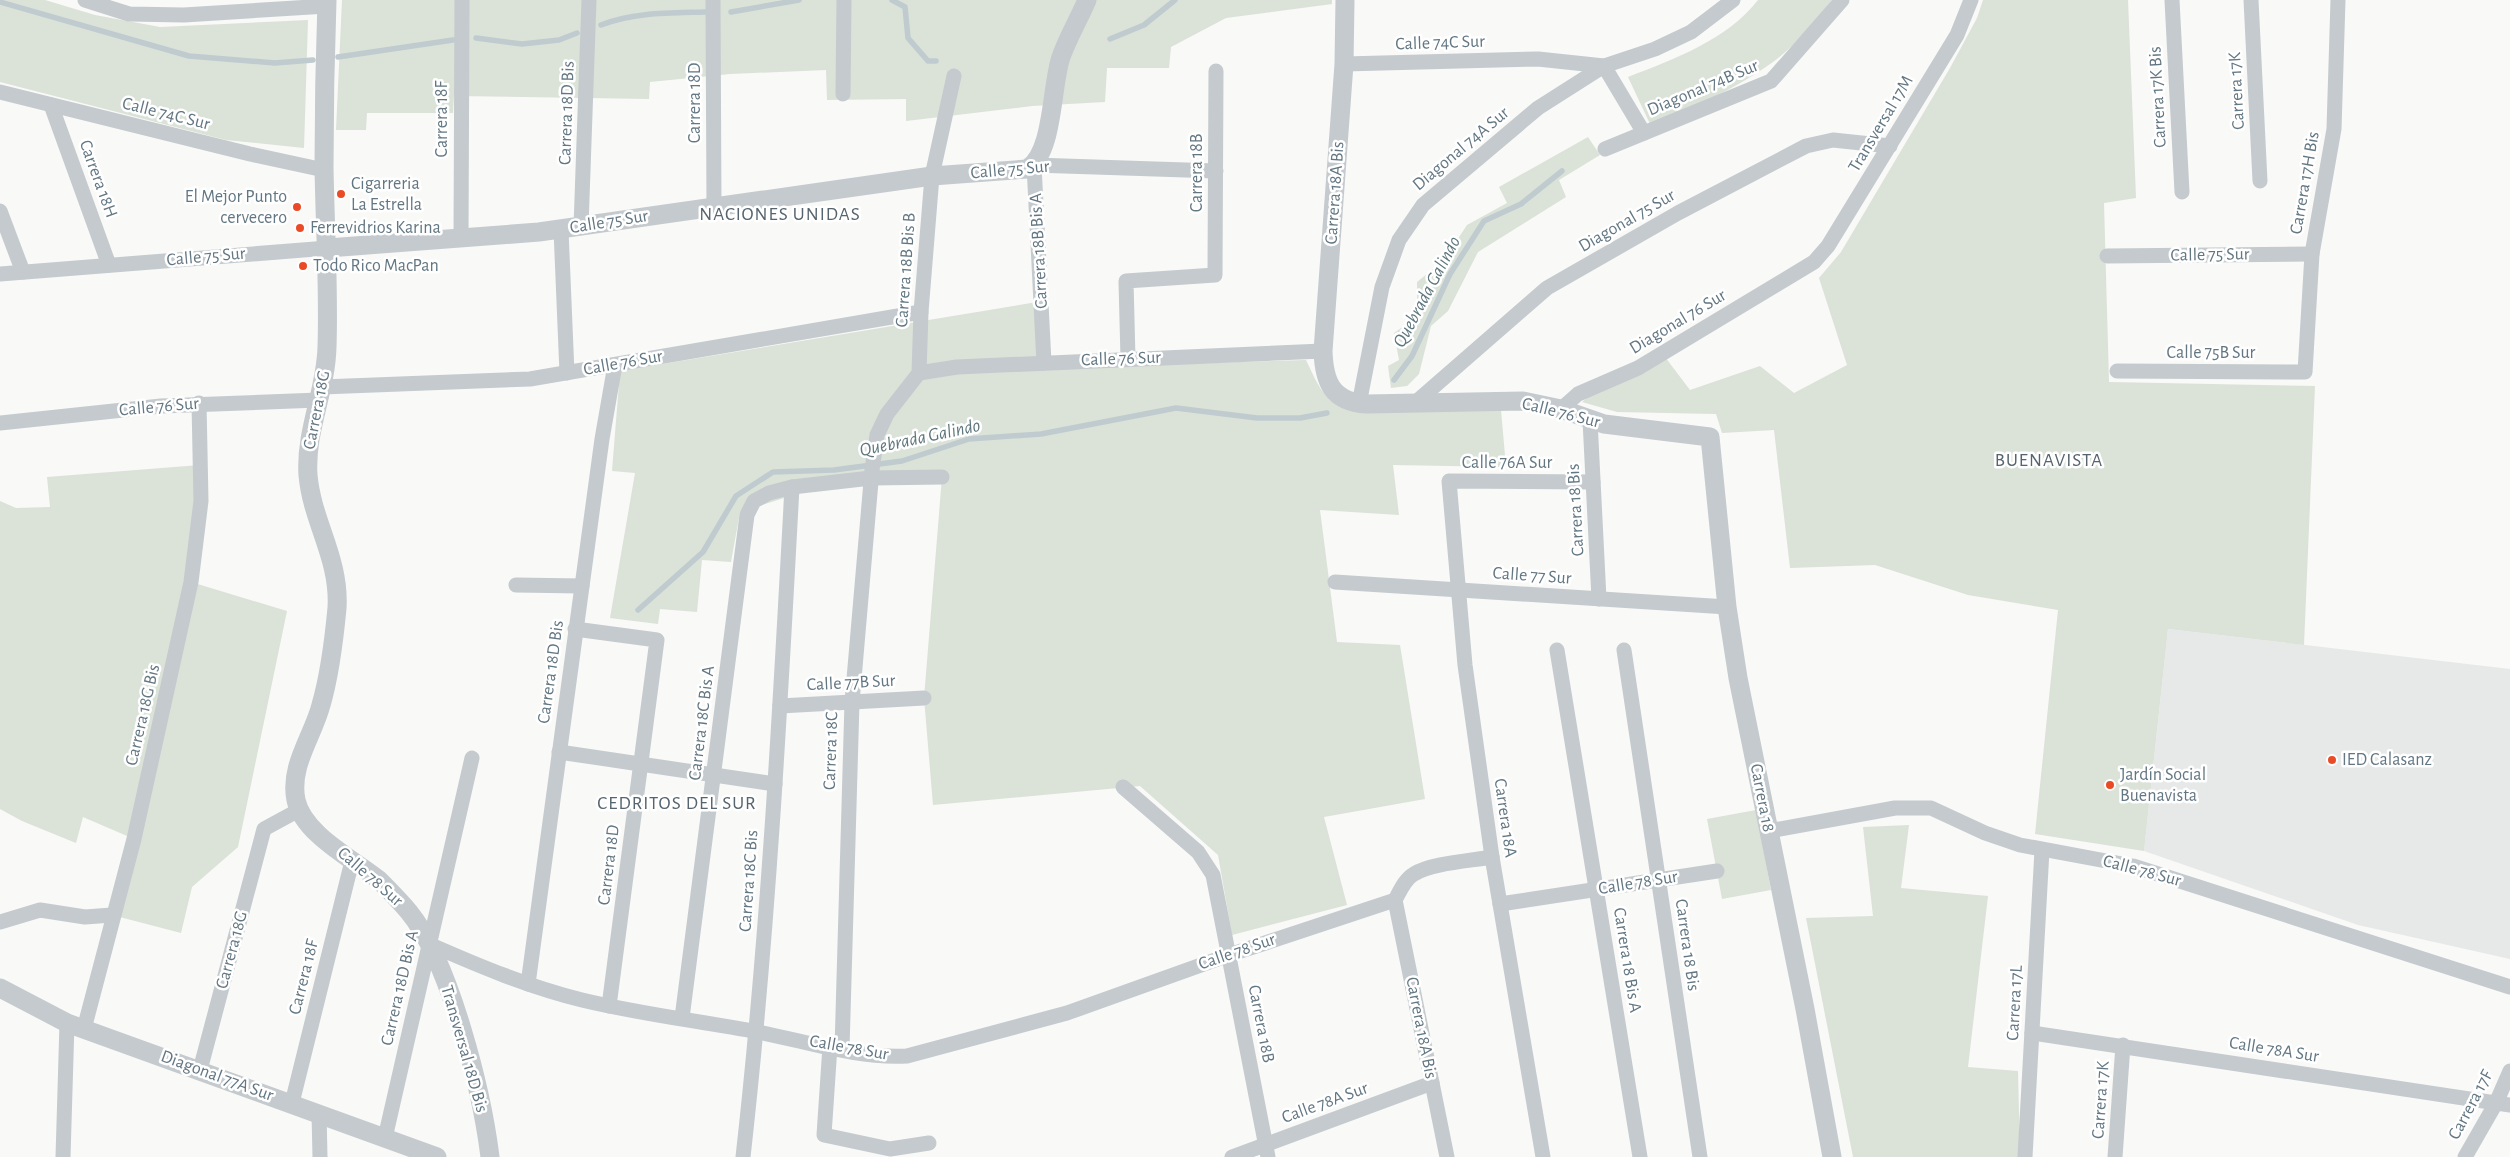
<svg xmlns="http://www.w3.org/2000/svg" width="2510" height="1157" viewBox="0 0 2510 1157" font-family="'Alegreya Sans',sans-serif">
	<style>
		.built { fill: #e7e9e8 }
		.green { fill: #dbe2d8 }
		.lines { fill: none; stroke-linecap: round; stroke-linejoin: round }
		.stream { stroke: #bfcbcf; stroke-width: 5.5 }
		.minor { stroke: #c4cacd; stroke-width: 15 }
		.tertiary { stroke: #c4cacd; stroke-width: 19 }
		.poi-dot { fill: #eb4a26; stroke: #fff; stroke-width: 2 }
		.labels { text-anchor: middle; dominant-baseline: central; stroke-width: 5; stroke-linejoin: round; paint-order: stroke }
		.street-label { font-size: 18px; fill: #637783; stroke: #fff }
		.poi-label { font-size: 18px; fill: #637783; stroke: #fff; text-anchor: start }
		.neighbourhood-label { font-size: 19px; letter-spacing: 1px; fill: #55646e; stroke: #fff }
		.water-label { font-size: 19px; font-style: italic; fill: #5e767d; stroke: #fff }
	</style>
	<rect width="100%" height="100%" fill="#f9f9f7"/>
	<path class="built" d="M2168,629L2510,669V959L2358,925L2144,851Z"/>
	<g class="green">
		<path d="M0,0H45L95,15L160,27L308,20L304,148L226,140L0,82Z"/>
		<path d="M342,0H1332V4L1226,18L1171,47L1169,68H1107L1105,102L1032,106L906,121V99L827,100L826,70L730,74L650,82L649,99L454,96L453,113H367L366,130H336Z"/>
		<path d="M1758,0H1832C1816,20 1794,47 1773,62C1736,89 1693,108 1650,124L1628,77C1674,59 1727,40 1758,0Z"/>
		<path d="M1983,0H2128L2136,198L2104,203L2109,382L2315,386L2304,645L2168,629L2144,851L2035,834L2058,610L1968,595L1875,565L1790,568L1774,430L1722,433L1716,414L1617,412L1582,402L1593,392L1665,357L1690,390L1760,366L1794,393L1847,365L1819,278L1841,252L1950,68L1977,18Z"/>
		<path d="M1588,137L1600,155L1559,180L1566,197L1478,252L1448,311L1431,326L1419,374L1407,386L1391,388L1388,366L1399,360L1394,333L1417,317V282L1444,260L1467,225L1507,203L1499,187Z"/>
		<path d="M1037,302L1041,368L1306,360C1319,387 1323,401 1353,410H1501L1506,467L1393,465L1399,515L1320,510L1337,642L1400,645L1425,799L1324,817L1347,905L1232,935L1218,855L1140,786L933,805L924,698L942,477L860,474L740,512L731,562L702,560L697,612L660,609L658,624L610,618L635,473L612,471L620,371Z"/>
		<path d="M200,465L191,582L287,611L238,847L192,887L181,933L112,915L134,839L83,817L76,843L22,821L0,809V501L16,508L50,507L47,477Z"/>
		<path d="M1756,810L1771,890L1722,899L1707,819Z"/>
		<path d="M1909,825L1901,888L1988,896L1968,1067L2018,1071L2020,1157H1853L1806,918L1873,916L1863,827Z"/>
	</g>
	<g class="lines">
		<g class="stream">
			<path d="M892,0L905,7L908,38L928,61H936"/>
			<path d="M0,2L189,56L275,63L313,60"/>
			<path d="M731,12L799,0"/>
			<path d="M601,25C633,12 671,13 705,12"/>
			<path d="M476,38L522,44L559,40L577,33"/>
			<path d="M1110,39L1144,25L1175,0"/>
			<path d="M338,57L453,40"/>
			<path d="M1394,380L1412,356L1450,274L1484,221L1521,204L1562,171"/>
			<path d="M638,610L703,552L736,496L773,472L834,470L902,461L969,439L1041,434L1176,408L1257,418H1300L1327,413"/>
		</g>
		<g class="minor">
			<path d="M85,0L129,14L184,15L327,6"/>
			<path d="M713,0L714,206"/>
			<path d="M2172,0L2182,192"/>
			<path d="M2251,0L2260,181"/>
			<path d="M1344,64L1538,59L1604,66L1644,133"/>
			<path d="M0,92L250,154L324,170"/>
			<path d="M843,94L844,0"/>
			<path d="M51,105L109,265"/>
			<path d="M1605,149L1771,81L1842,0"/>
			<path d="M0,211L23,272"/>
			<path d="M581,227L589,0"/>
			<path d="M561,230L567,373"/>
			<path d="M461,238L462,0"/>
			<path d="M2107,256L2312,254"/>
			<path d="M0,274L328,248"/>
			<path d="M1128,359L1126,281L1215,275L1216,71"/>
			<path d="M1044,363L1034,165L1216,171"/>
			<path d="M2117,371L2305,372L2312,254L2334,129L2338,0"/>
			<path d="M919,373L957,367L1323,351"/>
			<path d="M322,387L530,379L921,312"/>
			<path d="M1415,403L1547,288L1678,213L1806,146L1833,140L1890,146"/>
			<path d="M1359,404L1382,287L1399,240L1423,205L1538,108L1604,66L1655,49L1691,32L1733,0"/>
			<path d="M1561,409L1578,394L1638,368L1814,262L1828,246L1957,35L1971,0"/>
			<path d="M1590,420L1599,599"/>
			<path d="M0,423L161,406L319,400"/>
			<path d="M1335,582L1727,607"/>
			<path d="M516,585L582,586"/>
			<path d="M575,629L657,640L609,1006"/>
			<path d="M1557,650L1640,1157"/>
			<path d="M1624,650L1700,1157"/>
			<path d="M780,706L924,698"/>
			<path d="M559,752L775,784"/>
			<path d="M1123,787L1198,852L1213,875L1268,1157"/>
			<path d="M1769,831L1895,808H1931L1985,833L2020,845L2133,866L2510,987"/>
			<path d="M1395,900L1447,1157"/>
			<path d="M1500,904L1717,871"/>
			<path d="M0,922L40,910L85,917L112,915"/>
			<path d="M429,944C479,966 529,987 582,1000C640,1014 699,1021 758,1032C805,1041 858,1059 907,1056L1067,1013L1229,955L1395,900C1400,891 1405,879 1414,874C1432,863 1470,861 1492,857"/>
			<path d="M528,984L602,439L615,365"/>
			<path d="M682,1018L747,515L754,501L769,493L792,487L871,478L942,477"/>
			<path d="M84,1029L134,839L191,582L201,501L199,403"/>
			<path d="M2032,1033L2510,1105"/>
			<path d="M830,1046L824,1135L890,1149L929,1143"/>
			<path d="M842,1049L852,702L872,470L877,435L887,414L919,373L921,312L932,176L954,76"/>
			<path d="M200,1070L264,829L299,810"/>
			<path d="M292,1103L352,861"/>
			<path d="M319,1113L320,1157"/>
			<path d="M385,1138L472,758"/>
			<path d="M63,1157L67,1023"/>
			<path d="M743,1157C768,935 780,711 792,487"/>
			<path d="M1232,1157L1432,1083"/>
			<path d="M1543,1157L1492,857L1465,665L1449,481L1593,482"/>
			<path d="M2025,1157L2042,850"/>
			<path d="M2115,1157L2123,1045"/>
			<path d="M2465,1157L2496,1103L2510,1071"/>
		</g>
		<g class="tertiary">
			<path d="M327,0C325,56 324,112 324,167C325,228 329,287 327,347C326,391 305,431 308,475C312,522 340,558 337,608C334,640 330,674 321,705C313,736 289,766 296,800C303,834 353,859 379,880C389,890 400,901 409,912C450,962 482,1092 490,1157"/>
			<path d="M1345,0L1344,64L1323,351C1324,382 1332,402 1367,404L1523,401L1561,409L1604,424L1710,437L1727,607L1738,678L1805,1009L1832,1157"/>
			<path d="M328,248L539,232L932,176L1027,169C1054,153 1051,86 1061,57C1068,37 1079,19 1087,0"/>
			<path d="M0,988L67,1023L437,1157"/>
		</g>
	</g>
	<g class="poi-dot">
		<circle cx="341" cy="194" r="5"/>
		<circle cx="297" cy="207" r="5"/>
		<circle cx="300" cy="228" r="5"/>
		<circle cx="303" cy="266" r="5"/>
		<circle cx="2332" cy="760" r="5"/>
		<circle cx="2110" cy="785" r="5"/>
	</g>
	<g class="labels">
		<g class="street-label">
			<text transform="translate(1440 43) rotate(-2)">Calle 74C Sur</text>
			<text transform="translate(1703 88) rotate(-23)">Diagonal 74B Sur</text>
			<text transform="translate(2237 91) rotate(-93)">Carrera 17K</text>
			<text transform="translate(2158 97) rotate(-93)">Carrera 17K Bis</text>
			<text transform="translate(695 103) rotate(-90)">Carrera 18D</text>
			<text transform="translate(567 113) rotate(-88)">Carrera 18D Bis</text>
			<text transform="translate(166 114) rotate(14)">Calle 74C Sur</text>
			<text transform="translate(442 119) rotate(-90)">Carrera 18F</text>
			<text transform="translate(1881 124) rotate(-59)">Transversal 17M</text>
			<text transform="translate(1461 149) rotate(-40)">Diagonal 74A Sur</text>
			<text transform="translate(1010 170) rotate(-5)">Calle 75 Sur</text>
			<text transform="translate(1197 173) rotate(-90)">Carrera 18B</text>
			<text transform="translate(98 179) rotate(70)">Carrera 18H</text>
			<text transform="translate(2305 183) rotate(-80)">Carrera 17H Bis</text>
			<text transform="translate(1335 193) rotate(-86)">Carrera 18A Bis</text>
			<text transform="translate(1627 221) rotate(-30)">Diagonal 75 Sur</text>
			<text transform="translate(609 222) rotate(-9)">Calle 75 Sur</text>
			<text transform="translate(1039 251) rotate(-93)">Carrera 18B Bis A</text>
			<text transform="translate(2210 255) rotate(-1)">Calle 75 Sur</text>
			<text transform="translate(206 257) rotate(-5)">Calle 75 Sur</text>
			<text transform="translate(906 270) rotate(-86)">Carrera 18B Bis B</text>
			<text transform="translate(1678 322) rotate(-31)">Diagonal 76 Sur</text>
			<text x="2211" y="353">Calle 75B Sur</text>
			<text transform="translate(1121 359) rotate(-2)">Calle 76 Sur</text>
			<text transform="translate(623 363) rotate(-10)">Calle 76 Sur</text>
			<text transform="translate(159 407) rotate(-5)">Calle 76 Sur</text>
			<text transform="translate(317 410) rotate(-79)">Carrera 18G</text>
			<text transform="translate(1561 413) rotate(14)">Calle 76 Sur</text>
			<text x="1507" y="463">Calle 76A Sur</text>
			<text transform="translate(1576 510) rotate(-93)">Carrera 18 Bis</text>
			<text transform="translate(1532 576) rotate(4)">Calle 77 Sur</text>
			<text transform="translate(551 672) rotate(-82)">Carrera 18D Bis</text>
			<text transform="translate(851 683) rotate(-3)">Calle 77B Sur</text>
			<text transform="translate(143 715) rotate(-77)">Carrera 18G Bis</text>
			<text transform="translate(702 723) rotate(-83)">Carrera 18C Bis A</text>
			<text transform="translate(831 751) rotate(-88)">Carrera 18C</text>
			<text transform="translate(1762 798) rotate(79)">Carrera 18</text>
			<text transform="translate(1505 818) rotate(82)">Carrera 18A</text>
			<text transform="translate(609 865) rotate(-83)">Carrera 18D</text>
			<text transform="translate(2142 871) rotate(15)">Calle 78 Sur</text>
			<text transform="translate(370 877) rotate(41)">Calle 78 Sur</text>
			<text transform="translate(749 881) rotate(-86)">Carrera 18C Bis</text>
			<text transform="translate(1638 883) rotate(-9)">Calle 78 Sur</text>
			<text transform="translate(1687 945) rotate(82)">Carrera 18 Bis</text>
			<text transform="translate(232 950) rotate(-75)">Carrera 18G</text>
			<text transform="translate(1237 952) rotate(-19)">Calle 78 Sur</text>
			<text transform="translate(1627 960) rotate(81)">Carrera 18 Bis A</text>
			<text transform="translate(304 977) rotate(-76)">Carrera 18F</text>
			<text transform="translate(400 988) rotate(-77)">Carrera 18D Bis A</text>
			<text transform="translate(2015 1003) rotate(-87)">Carrera 17L</text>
			<text transform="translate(1261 1024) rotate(79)">Carrera 18B</text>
			<text transform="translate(1421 1028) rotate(79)">Carrera 18A Bis</text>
			<text transform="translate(849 1048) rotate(10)">Calle 78 Sur</text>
			<text transform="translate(464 1049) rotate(74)">Transversal 18D Bis</text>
			<text transform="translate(2274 1050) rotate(9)">Calle 78A Sur</text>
			<text transform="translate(217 1076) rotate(20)">Diagonal 77A Sur</text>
			<text transform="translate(2101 1100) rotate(-86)">Carrera 17K</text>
			<text transform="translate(1325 1103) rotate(-20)">Calle 78A Sur</text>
			<text transform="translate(2471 1105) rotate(-62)">Carrera 17F</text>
		</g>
		<g class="poi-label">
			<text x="351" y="184">Cigarreria<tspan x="351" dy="21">La Estrella</tspan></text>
			<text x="287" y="197" text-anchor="end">El Mejor Punto<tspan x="287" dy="21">cervecero</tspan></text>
			<text x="310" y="228">Ferrevidrios Karina</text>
			<text x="313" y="266">Todo Rico MacPan</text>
			<text x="2342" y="760">IED Calasanz</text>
			<text x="2120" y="775">Jardín Social<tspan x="2120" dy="21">Buenavista</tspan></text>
		</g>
		<g class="neighbourhood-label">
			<text x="780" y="214">NACIONES UNIDAS</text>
			<text x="2049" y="460">BUENAVISTA</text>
			<text x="677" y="803">CEDRITOS DEL SUR</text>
		</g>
		<g class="water-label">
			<text transform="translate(1427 292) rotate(-62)">Quebrada Galindo</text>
			<text transform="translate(920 438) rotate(-12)">Quebrada Galindo</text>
		</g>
	</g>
</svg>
